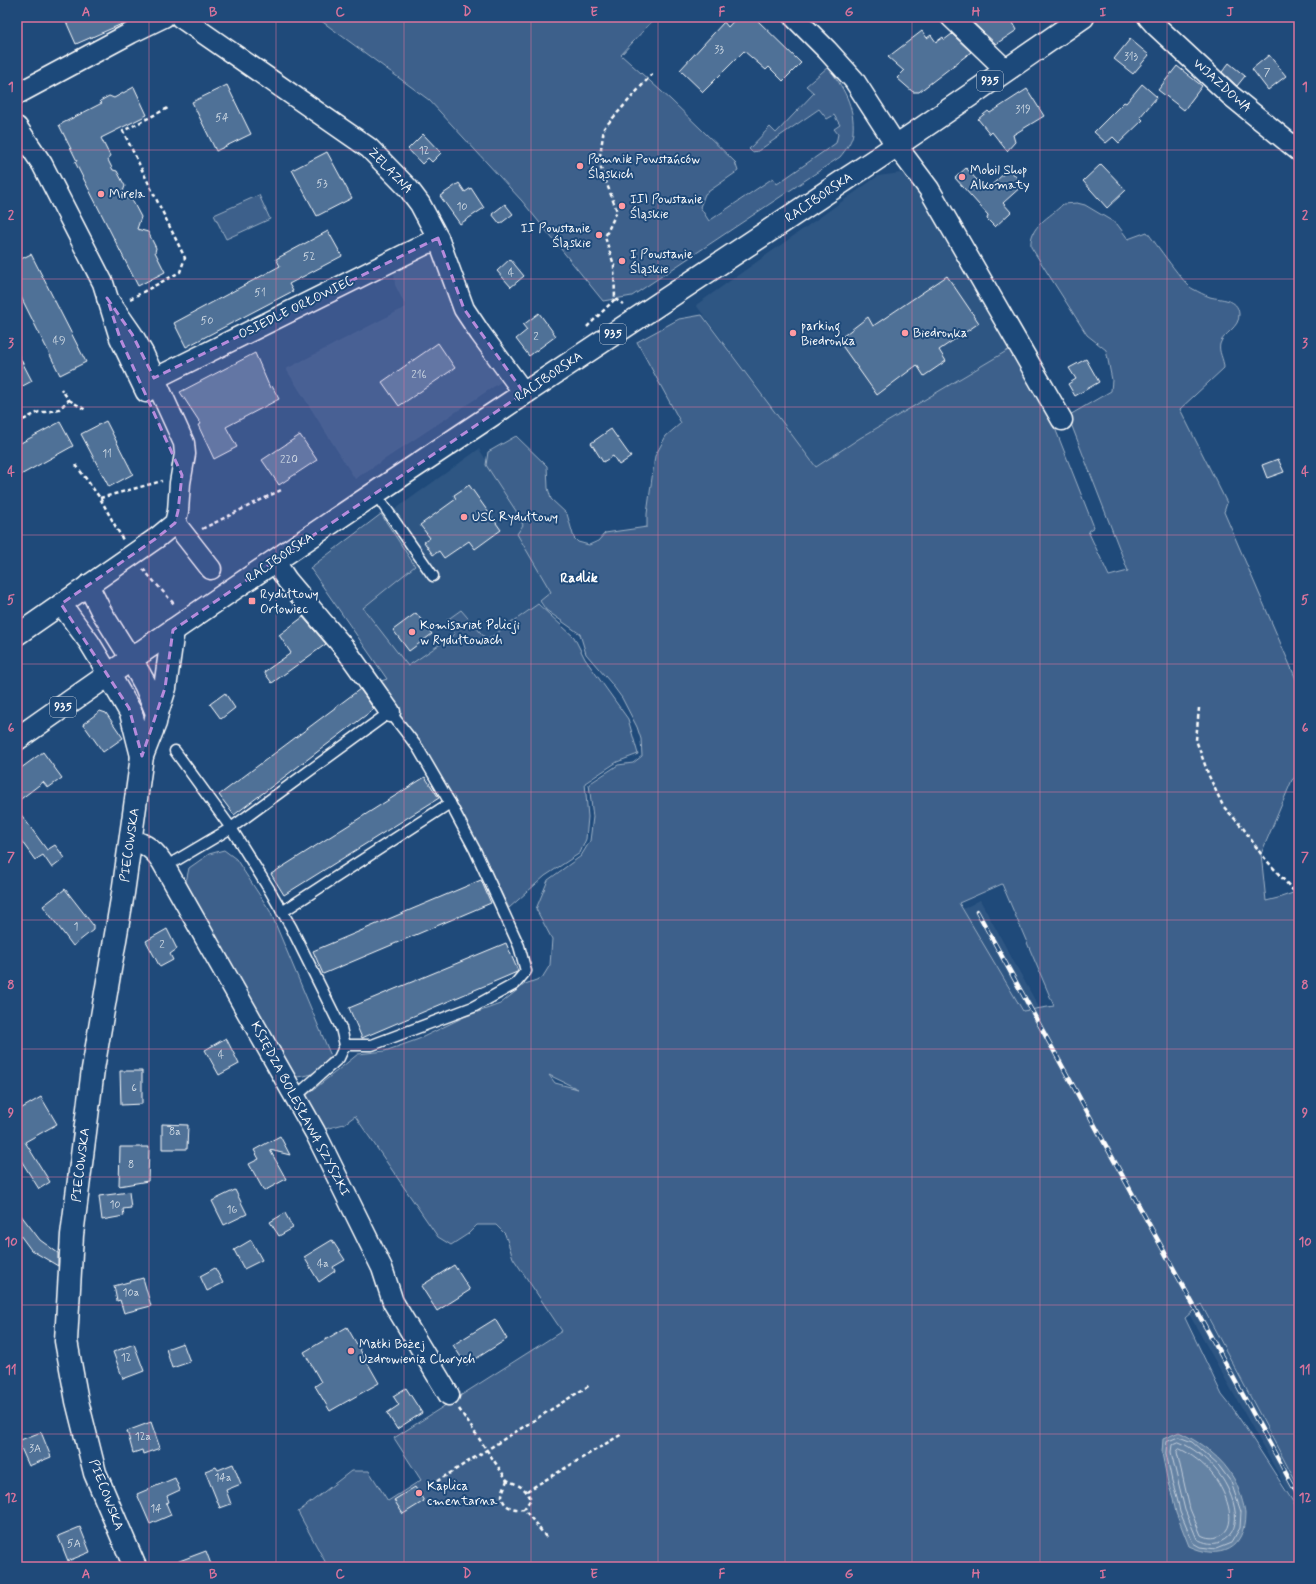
<svg xmlns="http://www.w3.org/2000/svg" width="1316" height="1584" viewBox="0 0 1316 1584" font-family="Mynerve,sans-serif">
	<style>
		.built { fill: #2e5683 }
		.green { fill: #3c618b; stroke: #9eb0c5; fill-rule: evenodd }
		.water { fill: #6583a4; stroke: #a3b5c8 }
		.lines { fill: none; stroke-linecap: round; stroke-linejoin: round }
		.shore { stroke: #c1cddb; stroke-width: 1 }
		.building { fill: #507197; stroke: #fff }
		.lane-casing { stroke: #fff; stroke-width: 13 }
		.street-casing { stroke: #fff; stroke-width: 23 }
		.secondary-casing { stroke: #fff; stroke-width: 25 }
		.primary-casing { stroke: #fff; stroke-width: 25 }
		.path { stroke: #fff; stroke-width: 2.5; stroke-dasharray: 4 3; stroke-linecap: butt }
		.lane { stroke: #1f4a7a; stroke-width: 10 }
		.street { stroke: #1f4a7a; stroke-width: 20 }
		.secondary { stroke: #1f4a7a; stroke-width: 22 }
		.primary { stroke: #1f4a7a; stroke-width: 22 }
		.rail-casing { stroke: #fff; stroke-width: 4.5 }
		.rail { stroke: #1f4a7a; stroke-width: 3; stroke-dasharray: 9; stroke-linecap: butt }
		.marked { fill: #b68bdc; fill-opacity: 0.2; stroke: #b68bdc; stroke-width: 3; stroke-dasharray: 8 5; stroke-linejoin: round }
		.grid { fill: none; stroke: #da749d; stroke-width: 1; stroke-opacity: 0.55 }
		.poi-dot { fill: #ff9aa2; stroke: #1f4a7a; stroke-width: 1.5 }
		.labels { text-anchor: middle; dominant-baseline: central; stroke-width: 4; stroke-linejoin: round; paint-order: stroke }
		.number-label { font-size: 11px; fill: #d3dce5 }
		.shield { fill: #1f4a7a; stroke: #bcc9d7; stroke-width: 1 }
		.shield-label { font-size: 12px; font-weight: bold; fill: #fff }
		.street-label { font-size: 13px; fill: #fff; stroke: #1f4a7a }
		.poi-label { font-size: 13px; fill: #fff; stroke: #1f4a7a; text-anchor: start }
		.neighbourhood-label { font-size: 14px; font-weight: bold; fill: #fff; stroke: #1f4a7a }
		.neatline { fill: none; stroke: #da749d; stroke-width: 1.5 }
		.grid-label { font-size: 13px; text-anchor: middle; font-weight: bold; fill: #da749d }
	</style>
	<rect width="100%" height="100%" fill="#1f4a7a"/>
	<filter id="ink" filterUnits="userSpaceOnUse"><feTurbulence type="fractalNoise" baseFrequency=".025" numOctaves="2"/><feDisplacementMap in="SourceGraphic" scale="8" xChannelSelector="R" yChannelSelector="G"/><feConvolveMatrix kernelMatrix="1 2 1 2 8 2 1 2 1" color-interpolation-filters="sRGB"/></filter>
	<g filter="url(#ink)">
		<g class="built">
			<path d="M901,173L912,180L921,198L1010,349L860,438L816,467L696,305L878,176Z"/>
			<path d="M434,253L504,380L355,479L286,369L406,307L395,285L394,272Z"/>
			<path d="M479,449L525,520L554,590L549,597L487,643L452,621L456,640L407,671L358,605L379,521Z"/>
			<path d="M980,900L1123,1161L1299,1488V1511L963,909Z"/>
		</g>
		<g class="green">
			<path d="M316,17H656L621,55L671,100L735,162L738,171L705,194L700,207L709,221L773,178L777,184L836,143L838,134L834,129L840,125L834,115L827,119L819,109L758,151L752,152L749,149L770,127L776,133L814,93L806,86L828,67C843,87 855,106 853,132C853,140 845,151 840,157L632,296L603,301L522,201L429,100Z"/>
			<path d="M259,195L270,219L226,239L214,215Z"/>
			<path d="M1077,203L1085,205L1117,224L1128,239L1147,232C1155,242 1185,286 1193,289C1199,292 1204,295 1210,297C1221,300 1238,298 1239,314C1240,328 1223,333 1220,344C1218,352 1224,359 1224,368L1180,409L1227,503L1224,512L1299,686V773L1292,780L1261,854L1266,901L1278,898L1299,891V1488L1201,1304L1185,1318L1222,1395L1234,1410L1299,1511V1567H328L298,1512L351,1471H369L388,1501L421,1480L394,1438L562,1331L513,1258L505,1234L496,1225H477L468,1234L451,1245L438,1237L355,1116L344,1124L325,1129L303,1098L358,1054L385,1051L419,1039L464,1017L500,1004L525,984L542,978L550,965L552,939L536,909L548,880L581,856L590,841L593,817L589,784L618,765L633,763L642,756L641,739L637,727L622,698L611,683L586,654L580,634L546,610L540,601L551,592L517,534L523,525L516,511L486,465L488,452L516,436L547,466L548,488L551,499L567,514L574,538L578,542L589,545L598,541L605,533L647,527V514L655,456L666,436L681,423L637,342L679,319L702,315L816,467L860,438L1010,349L1055,428L1094,527L1088,531L1109,576L1128,571L1068,416L1111,391L1112,380L1106,350L1087,335L1031,247C1029,225 1050,218 1063,204ZM1002,884L1054,1006L1023,1011L959,903ZM549,1075L578,1089L555,1083Z"/>
			<path d="M381,514L415,566L363,608L408,666L455,634L447,620L461,610L487,640L538,604L574,637L585,659L628,719L638,754L617,762L585,783L588,817L586,839L580,853L545,876L509,908L455,799L378,682L387,679L310,568Z"/>
			<path d="M224,850L236,859L270,911L331,1056C318,1070 315,1076 295,1077L232,968L186,882L189,868L209,854Z"/>
		</g>
		<path class="water" d="M1179,1432C1200,1442 1223,1458 1234,1479C1238,1486 1245,1507 1245,1514C1245,1549 1220,1561 1189,1546L1176,1513L1173,1498L1168,1483L1162,1453L1163,1439Z"/>
		<g class="lines">
			<g class="shore">
				<path d="M1179,1437L1192,1442L1219,1466L1231,1482L1241,1512L1240,1528L1231,1543L1216,1549L1200,1547L1193,1543L1180,1512L1177,1497L1172,1481L1166,1453L1167,1442Z"/>
				<path d="M1179,1442C1192,1447 1207,1459 1216,1470C1231,1488 1249,1529 1220,1542C1213,1545 1204,1543 1197,1539L1185,1510L1171,1452L1172,1445Z"/>
				<path d="M1180,1449C1191,1454 1204,1464 1212,1474C1223,1487 1242,1526 1219,1536C1214,1539 1206,1538 1201,1535L1190,1509L1177,1452L1178,1450Z"/>
			</g>
		</g>
		<g class="building">
			<path d="M64,17H138L76,44Z"/>
			<path d="M737,17H754L801,63L783,81L769,67L766,70L744,51L703,92L680,70L724,22L728,27Z"/>
			<path d="M974,17H1010L1017,30L996,44L970,20Z"/>
			<path d="M922,31L927,38L931,35L936,42L943,37L944,40L952,34L971,52L919,92H913L897,78L904,71L888,57Z"/>
			<path d="M1130,39L1149,55L1133,74L1114,59Z"/>
			<path d="M1269,55L1286,76L1268,90L1252,69Z"/>
			<path d="M1229,63L1245,76L1237,86L1222,72Z"/>
			<path d="M1177,66L1202,86L1184,110L1158,90Z"/>
			<path d="M1142,84L1157,97L1140,117L1143,120L1119,143L1113,137L1106,143L1094,132L1124,102L1126,103Z"/>
			<path d="M227,85L251,134L216,151L192,102Z"/>
			<path d="M134,87L147,115L101,138L110,156L108,160L113,170L117,171L125,186L121,197L132,200L141,217L137,229L148,232L156,248L155,252L165,272L138,286L75,162L77,161L59,125L102,103L100,101L109,96L114,98Z"/>
			<path d="M1027,89L1044,116L1013,135L1015,142L1007,151L992,132L990,134L978,119L988,111L990,113Z"/>
			<path d="M423,134L441,153L432,162L428,158L422,164L408,149Z"/>
			<path d="M327,152L352,198L317,216L292,170Z"/>
			<path d="M1101,164L1126,190L1107,208L1083,181Z"/>
			<path d="M966,168L986,190L1009,169L1023,185L1003,203L1011,212L995,227L987,219L988,215L955,178Z"/>
			<path d="M459,183L465,192L471,188L484,208L460,224L440,196Z"/>
			<path d="M505,204L513,214L500,224L492,214Z"/>
			<path d="M328,231L342,256L289,284L293,291L186,347L174,323L280,266L276,259Z"/>
			<path d="M31,254L86,362L60,375L17,289V261Z"/>
			<path d="M510,259L524,276L511,287L497,271Z"/>
			<path d="M947,276L979,323L939,350L946,361L924,376L917,365L877,395L838,340L868,317L873,326Z"/>
			<path d="M539,313L556,336L529,356L516,339L527,330L523,325Z"/>
			<path d="M438,343L455,368L399,406L382,382Z"/>
			<path d="M17,352L32,381L17,389Z"/>
			<path d="M255,353L270,388L272,386L279,399L226,427L237,447L214,459L198,425L201,424L180,392Z"/>
			<path d="M1086,359L1099,382L1075,396L1068,384L1076,379L1069,368Z"/>
			<path d="M106,421L133,474L109,487L81,434Z"/>
			<path d="M60,422L73,446L17,477V445Z"/>
			<path d="M611,429L631,457L619,465L613,456L603,462L591,443Z"/>
			<path d="M300,435L317,460L279,485L262,460Z"/>
			<path d="M1278,459L1284,472L1267,478L1262,465Z"/>
			<path d="M469,485L501,530L475,549L469,541L444,558L439,551L433,555L424,542L430,538L420,525L456,499L454,495Z"/>
			<path d="M416,613L432,634L409,651L393,630Z"/>
			<path d="M303,617L326,644L272,683L264,672L291,653L279,635Z"/>
			<path d="M360,689L374,709L234,815L219,795Z"/>
			<path d="M225,693L235,708L221,719L210,704Z"/>
			<path d="M100,711L106,713L123,738L103,752L83,724Z"/>
			<path d="M43,752L62,778L48,788L43,782L17,802V771Z"/>
			<path d="M425,777L439,798L284,895L271,874Z"/>
			<path d="M17,809L47,850L55,845L65,858L52,868L43,855L35,860L17,835Z"/>
			<path d="M481,880L491,903L323,974L313,951Z"/>
			<path d="M65,889L93,925V930L73,946L43,906Z"/>
			<path d="M167,929L177,949L170,954L173,960L160,967L146,941Z"/>
			<path d="M506,943L518,971L517,972L362,1038L349,1008Z"/>
			<path d="M226,1038L239,1064L219,1075L205,1050Z"/>
			<path d="M120,1071H142V1104L121,1105Z"/>
			<path d="M41,1097L57,1124L25,1142L50,1182L39,1189L17,1154V1111Z"/>
			<path d="M162,1124L188,1125L187,1149H162Z"/>
			<path d="M280,1136L290,1155L270,1150L286,1179L264,1191L249,1164L259,1159L254,1150Z"/>
			<path d="M120,1147H149L148,1181L119,1186Z"/>
			<path d="M235,1190L247,1214L224,1225L212,1201Z"/>
			<path d="M129,1192L131,1208L123,1209L124,1216L102,1220L99,1196Z"/>
			<path d="M17,1210L40,1240L58,1253V1266L31,1250L17,1231Z"/>
			<path d="M285,1213L293,1228L279,1236L270,1222Z"/>
			<path d="M251,1240L262,1260L244,1269L234,1250Z"/>
			<path d="M332,1240L345,1260L333,1267L335,1271L319,1282L304,1257Z"/>
			<path d="M454,1265L470,1290L437,1311L421,1286Z"/>
			<path d="M215,1268L223,1283L207,1291L200,1276Z"/>
			<path d="M143,1278L151,1306L124,1313L120,1300L117,1301L114,1286Z"/>
			<path d="M495,1319L507,1339L466,1365L453,1345Z"/>
			<path d="M347,1327L379,1383L330,1411L315,1386L321,1382L304,1352Z"/>
			<path d="M183,1343L190,1362L172,1368L166,1349Z"/>
			<path d="M134,1344L144,1371L123,1379L113,1352Z"/>
			<path d="M406,1388L422,1413L397,1429L387,1413L399,1405L393,1396Z"/>
			<path d="M151,1422L160,1448L143,1454L142,1450L133,1453L127,1431Z"/>
			<path d="M41,1432L51,1457L29,1466L18,1441Z"/>
			<path d="M233,1464L241,1484L226,1490L231,1504L220,1508L205,1471L216,1467L218,1470Z"/>
			<path d="M175,1478L180,1490L167,1496L169,1502L166,1503L171,1515L150,1524L137,1494Z"/>
			<path d="M415,1487L424,1501L403,1514L394,1500Z"/>
			<path d="M80,1527L90,1552L68,1561L58,1536Z"/>
			<path d="M206,1551L212,1567H167L166,1566Z"/>
		</g>
		<g class="lines">
			<g class="lane-casing">
				<g id="lane">
					<path d="M375,493L433,576"/>
					<path d="M175,751L231,828L269,889L291,927L341,1028L345,1045L339,1058L295,1097"/>
					<path d="M165,867L231,828L390,712L418,748L450,803L475,850L519,946L526,971L515,984L473,1007L372,1045H345"/>
					<path d="M282,912L450,803"/>
				</g>
			</g>
			<g class="street-casing">
				<g id="street">
					<path d="M180,17L369,148L408,188L420,204L438,238L464,309L480,333L524,393"/>
					<path d="M794,17L827,50L854,80L896,145L929,189L1062,420"/>
					<path d="M951,17L1006,70"/>
					<path d="M1148,17L1155,25L1230,95L1299,151"/>
					<path d="M17,94L131,33L164,17"/>
					<path d="M17,127L42,164L103,283L120,338L146,392"/>
					<path d="M142,382L154,379L438,238"/>
					<path d="M175,523L211,569"/>
					<path d="M275,562L287,580L346,650L390,712"/>
					<path d="M88,585L101,611L131,659"/>
					<path d="M61,604L89,642L109,675"/>
					<path d="M17,635L158,537L175,523L178,511L180,483L185,454L184,443L143,353L132,334L107,298"/>
					<path d="M130,840C147,843 157,852 165,867L315,1132L382,1268L393,1302L449,1395"/>
				</g>
			</g>
			<g class="secondary-casing">
				<g id="secondary">
					<path d="M131,659L146,686L157,713L155,723L142,756L123,893L93,1069L72,1235L66,1341L77,1401L95,1473L135,1567"/>
					<path d="M109,675L131,713L142,756"/>
					<path d="M157,713L165,688L173,630"/>
				</g>
			</g>
			<g class="primary-casing">
				<path id="primary" d="M17,739C290,546 570,364 848,178C927,126 1005,71 1083,17"/>
			</g>
			<g class="path">
				<path d="M130,299L180,272L185,258L123,131L168,108"/>
				<path d="M615,299L623,304"/>
				<path d="M587,327L615,299L614,265L605,237L617,211L599,163L604,128L654,72"/>
				<path d="M69,400L86,410"/>
				<path d="M17,423L39,412H47L59,409L69,400L61,389"/>
				<path d="M76,465L100,498L123,540"/>
				<path d="M100,498L162,481"/>
				<path d="M202,529L281,490"/>
				<path d="M143,569L174,604"/>
				<path d="M1199,708L1196,740L1209,776L1223,806L1243,828L1261,854L1299,897"/>
				<path d="M459,1409L507,1480C519,1486 524,1486 531,1499L524,1509L546,1537"/>
				<path d="M507,1480C506,1484 502,1492 502,1496C503,1508 515,1510 524,1509"/>
				<path d="M431,1485L590,1385"/>
				<path d="M527,1491L622,1434"/>
			</g>
			<use href="#lane" class="lane"/>
			<use href="#street" class="street"/>
			<use href="#secondary" class="secondary"/>
			<use href="#primary" class="primary"/>
			<g class="rail-casing">
				<path id="rail" d="M977,911L1299,1497"/>
			</g>
			<use href="#rail" class="rail"/>
		</g>
	</g>
	<path class="marked" d="M438,238L464,309L524,393L173,630L165,688L142,756L129,708L61,604L158,537L175,523L178,511L182,475L120,338L107,298L132,334L154,378Z"/>
	<path class="grid" d="M149,17V1567M276,17V1567M404,17V1567M531,17V1567M658,17V1567M785,17V1567M912,17V1567M1040,17V1567M1167,17V1567M17,150H1299M17,279H1299M17,407H1299M17,535H1299M17,664H1299M17,792H1299M17,920H1299M17,1049H1299M17,1177H1299M17,1305H1299M17,1434H1299"/>
	<g class="poi-dot">
		<circle cx="580" cy="166" r="4"/>
		<circle cx="962" cy="177" r="4"/>
		<circle cx="101" cy="194" r="4"/>
		<circle cx="622" cy="206" r="4"/>
		<circle cx="599" cy="235" r="4"/>
		<circle cx="622" cy="261" r="4"/>
		<circle cx="793" cy="333" r="4"/>
		<circle cx="905" cy="333" r="4"/>
		<circle cx="464" cy="517" r="4"/>
		<rect x="248" y="597" width="8" height="8" rx="2"/>
		<circle cx="412" cy="632" r="4"/>
		<circle cx="351" cy="1351" r="4"/>
		<circle cx="419" cy="1493" r="4"/>
	</g>
	<g class="labels">
		<g class="number-label">
			<text x="719" y="50">33</text>
			<text x="1131" y="57">313</text>
			<text x="1267" y="73">7</text>
			<text x="1023" y="110">319</text>
			<text x="222" y="118">54</text>
			<text x="424" y="151">12</text>
			<text x="322" y="184">53</text>
			<text x="462" y="207">10</text>
			<text x="309" y="257">52</text>
			<text x="511" y="273">4</text>
			<text x="260" y="293">51</text>
			<text x="207" y="321">50</text>
			<text x="536" y="337">2</text>
			<text x="59" y="341">49</text>
			<text x="419" y="375">216</text>
			<text x="107" y="454">11</text>
			<text x="289" y="460">220</text>
			<text x="76" y="927">1</text>
			<text x="162" y="945">2</text>
			<text x="221" y="1055">4</text>
			<text x="134" y="1088">6</text>
			<text x="175" y="1132">8a</text>
			<text x="131" y="1165">8</text>
			<text x="115" y="1205">10</text>
			<text x="232" y="1210">16</text>
			<text x="323" y="1264">4a</text>
			<text x="131" y="1293">10a</text>
			<text x="126" y="1358">12</text>
			<text x="143" y="1437">12a</text>
			<text x="35" y="1449">3A</text>
			<text x="223" y="1478">14a</text>
			<text x="156" y="1509">14</text>
			<text x="74" y="1544">5A</text>
		</g>
		<g class="shield">
			<rect x="977" y="71" width="26" height="20" rx="3"/>
			<rect x="600" y="324" width="26" height="20" rx="3"/>
			<rect x="50" y="697" width="26" height="20" rx="3"/>
		</g>
		<g class="shield-label">
			<text x="990" y="81">935</text>
			<text x="613" y="334">935</text>
			<text x="63" y="707">935</text>
		</g>
		<g class="street-label">
			<text transform="translate(1222 86) rotate(42)">WJAZDOWA</text>
			<text transform="translate(390 171) rotate(46)">ŻELAZNA</text>
			<text transform="translate(819 198) rotate(-34)">RACIBORSKA</text>
			<text transform="translate(296 308) rotate(-26)">OSIEDLE ORŁOWIEC</text>
			<text transform="translate(549 377) rotate(-34)">RACIBORSKA</text>
			<text transform="translate(280 558) rotate(-34)">RACIBORSKA</text>
			<text transform="translate(130 845) rotate(-82)">PIECOWSKA</text>
			<text transform="translate(300 1109) rotate(62)">KSIĘDZA BOLESŁAWA SZYSZKI</text>
			<text transform="translate(81 1165) rotate(-83)">PIECOWSKA</text>
			<text transform="translate(106 1495) rotate(69)">PIECOWSKA</text>
		</g>
		<g class="poi-label">
			<text x="588" y="159">Pomnik Powstańców<tspan x="588" dy="15">Śląskich</tspan></text>
			<text x="970" y="170">Mobil Shop<tspan x="970" dy="15">Alkomaty</tspan></text>
			<text x="109" y="194">Mirela</text>
			<text x="630" y="199">III Powstanie<tspan x="630" dy="15">Śląskie</tspan></text>
			<text x="591" y="228" text-anchor="end">II Powstanie<tspan x="591" dy="15">Śląskie</tspan></text>
			<text x="630" y="254">I Powstanie<tspan x="630" dy="15">Śląskie</tspan></text>
			<text x="801" y="326">parking<tspan x="801" dy="15">Biedronka</tspan></text>
			<text x="913" y="333">Biedronka</text>
			<text x="472" y="517">USC Rydułtowy</text>
			<text x="260" y="594">Rydułtowy<tspan x="260" dy="15">Orłowiec</tspan></text>
			<text x="420" y="625">Komisariat Policji<tspan x="420" dy="15">w Rydułtowach</tspan></text>
			<text x="359" y="1344">Matki Bożej<tspan x="359" dy="15">Uzdrowienia Chorych</tspan></text>
			<text x="427" y="1486">Kaplica<tspan x="427" dy="15">cmentarna</tspan></text>
		</g>
		<g class="neighbourhood-label">
			<text x="579" y="578">Radlik</text>
		</g>
	</g>
	<rect width="1316" height="1584" fill="none" stroke="#1f4a7a" stroke-width="44"/>
	<rect x="22" y="22" width="1272" height="1540" class="neatline"/>
	<g class="grid-label">
		<text x="86" y="16">A</text>
		<text x="213" y="16">B</text>
		<text x="340" y="16">C</text>
		<text x="467" y="16">D</text>
		<text x="594" y="16">E</text>
		<text x="722" y="16">F</text>
		<text x="849" y="16">G</text>
		<text x="976" y="16">H</text>
		<text x="1103" y="16">I</text>
		<text x="1230" y="16">J</text>
		<text x="11" y="91">1</text>
		<text x="1305" y="91">1</text>
		<text x="11" y="219">2</text>
		<text x="1305" y="219">2</text>
		<text x="11" y="347">3</text>
		<text x="1305" y="347">3</text>
		<text x="11" y="476">4</text>
		<text x="1305" y="476">4</text>
		<text x="11" y="604">5</text>
		<text x="1305" y="604">5</text>
		<text x="11" y="732">6</text>
		<text x="1305" y="732">6</text>
		<text x="11" y="861">7</text>
		<text x="1305" y="861">7</text>
		<text x="11" y="989">8</text>
		<text x="1305" y="989">8</text>
		<text x="11" y="1117">9</text>
		<text x="1305" y="1117">9</text>
		<text x="11" y="1246">10</text>
		<text x="1305" y="1246">10</text>
		<text x="11" y="1374">11</text>
		<text x="1305" y="1374">11</text>
		<text x="11" y="1502">12</text>
		<text x="1305" y="1502">12</text>
		<text x="86" y="1578">A</text>
		<text x="213" y="1578">B</text>
		<text x="340" y="1578">C</text>
		<text x="467" y="1578">D</text>
		<text x="594" y="1578">E</text>
		<text x="722" y="1578">F</text>
		<text x="849" y="1578">G</text>
		<text x="976" y="1578">H</text>
		<text x="1103" y="1578">I</text>
		<text x="1230" y="1578">J</text>
	</g>
</svg>
